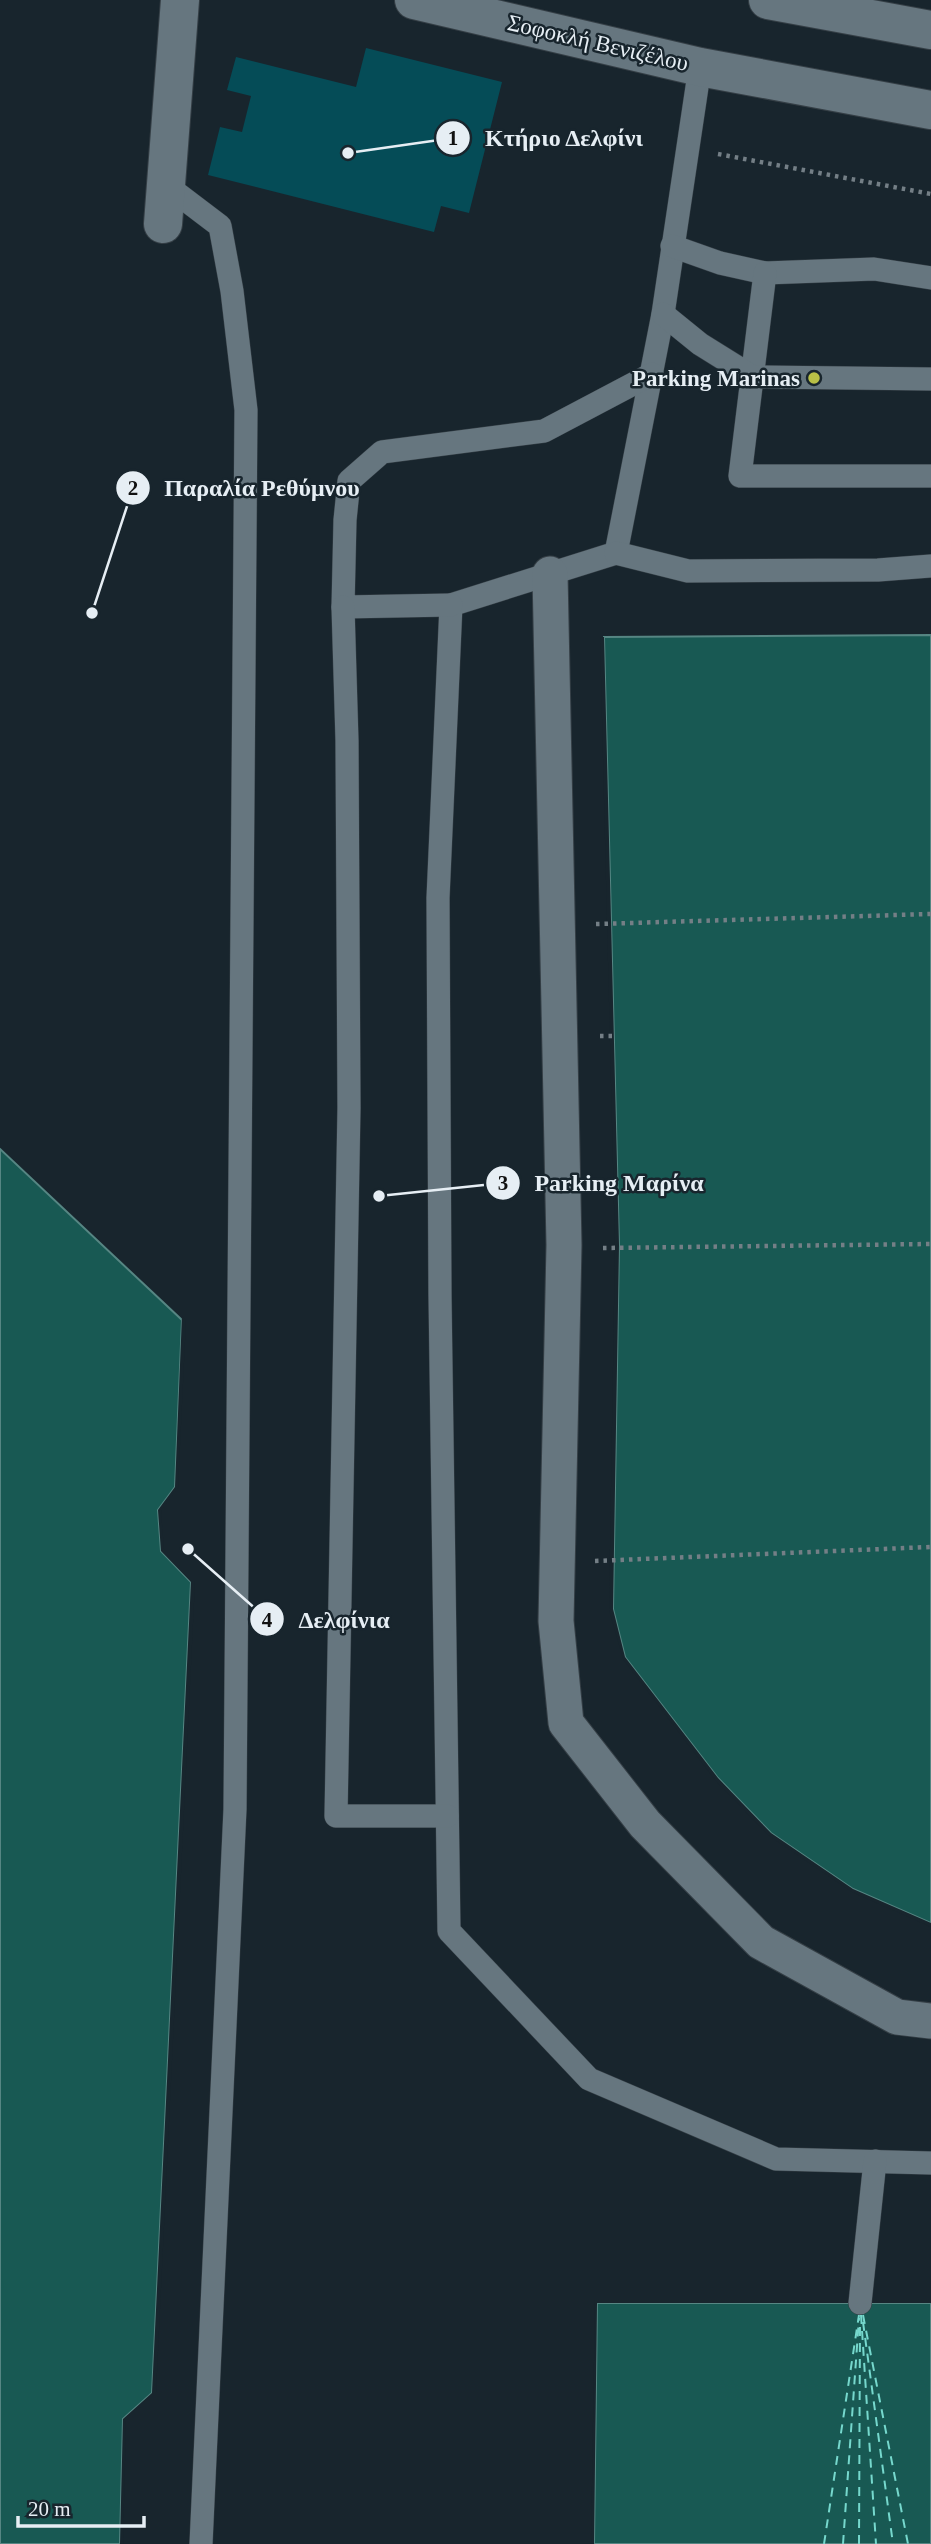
<svg xmlns="http://www.w3.org/2000/svg" width="931" height="2544" viewBox="0 0 931 2544" font-family="Georgia,serif">
	<style>
		.water { fill: #185953; stroke: #568683; stroke-width: 2 }
		.pier { fill: #18252d }
		.lines { fill: none; stroke-linecap: round; stroke-linejoin: round }
		.ferry { stroke: #76d8cd; stroke-width: 2; stroke-dasharray: 9 7; stroke-linecap: butt }
		.building { fill: #054c57 }
		.service-casing { stroke: #353f46; stroke-width: 24 }
		.pedestrian-casing { stroke: #353f46; stroke-width: 37 }
		.minor-casing { stroke: #353f46; stroke-width: 40 }
		.secondary-casing { stroke: #353f46; stroke-width: 40 }
		.path { stroke: #747f86; stroke-width: 4.5; stroke-dasharray: 3.5 5; stroke-linecap: butt }
		.service { stroke: #66767f; stroke-width: 23 }
		.pedestrian { stroke: #66767f; stroke-width: 35 }
		.minor { stroke: #66767f; stroke-width: 38 }
		.secondary { stroke: #66767f; stroke-width: 38 }
		.poi-dot { fill: #b9c046; stroke: #18252d; stroke-width: 2.5 }
		.labels { text-anchor: middle; dominant-baseline: central; stroke-width: 5; stroke-linejoin: round; paint-order: stroke }
		.street-label { font-size: 23px; fill: #e6eef4; stroke: #18252d }
		.poi-label { font-size: 23px; font-weight: bold; fill: #e6eef4; stroke: #18252d; text-anchor: end }
		.leader { fill: none; stroke: #e6eef4; stroke-width: 2.5 }
		.callout-dot { fill: #e6eef4; stroke: #18252d; stroke-width: 2.5 }
		.mark-label { font-size: 21px; text-anchor: middle; font-weight: bold; fill: #111 }
		.callout-label { font-size: 24px; text-anchor: middle; font-weight: bold; fill: #e6eef4; stroke: #18252d; stroke-width: 5; stroke-linejoin: round; paint-order: stroke }
	</style>
	<rect width="100%" height="100%" fill="#18252d"/>
	<g class="water">
		<path d="M931,635V1923L853,1889L771,1833L718,1778L625,1657L613,1609L619,1245L604,637Z"/>
		<path d="M0,1149L182,1320L175,1487L158,1510L161,1551L191,1582L152,2393L123,2419L120,2544H0Z"/>
		<path d="M597,2303H931V2544H594Z"/>
	</g>
	<g class="pier">
		<path d="M600,637H604L619,1245L613,1609L625,1657L718,1778L771,1833L853,1889L931,1923V1927L852,1892L768,1835L715,1780L623,1659L609,1610L615,1245Z"/>
		<path d="M182,1316L186,1320L178,1488L161,1511L164,1549L195,1582L156,2393L126,2421L123,2544H120L123,2419L152,2393L191,1582L161,1551L158,1510L175,1487Z"/>
		<path d="M595,2300H931V2303H597L594,2544H591Z"/>
	</g>
	<g class="lines">
		<g class="ferry">
			<path d="M861,2315L876,2544"/>
			<path d="M863,2315L908,2544"/>
			<path d="M863,2322L893,2544"/>
			<path d="M824,2544L859,2315"/>
			<path d="M843,2544L859,2318"/>
			<path d="M859,2544L860,2322"/>
		</g>
	</g>
	<path class="building" d="M366,48L502,82L469,213L441,206L434,232L208,175L220,127L242,132L251,96L227,90L236,57L356,87Z"/>
	<g class="lines">
		<g class="service-casing">
			<g id="service">
				<path d="M700,67L663,314L616,553L451,605L438,898L440,1295L449,1931L589,2079L776,2159L931,2163"/>
				<path d="M166,185L220,226L232,291L246,410L235,1809L201,2544"/>
				<path d="M672,246L720,263L765,273L874,269L931,278"/>
				<path d="M765,273L740,476H931"/>
				<path d="M663,314L700,344L753,377L931,379"/>
				<path d="M616,553L688,571L878,570L931,566"/>
				<path d="M451,605L343,607L345,520L349,481L382,452L544,431L652,374"/>
				<path d="M343,607L347,741L349,1108L336,1816H447"/>
				<path d="M860,2303L875,2161"/>
			</g>
		</g>
		<g class="pedestrian-casing">
			<path id="pedestrian" d="M550,574L564,1245L556,1621L566,1723L645,1824L761,1942L897,2017L931,2021"/>
		</g>
		<g class="minor-casing">
			<g id="minor">
				<path d="M768,0L931,30"/>
				<path d="M163,224L180,0"/>
			</g>
		</g>
		<g class="secondary-casing">
			<path id="secondary" d="M414,0L700,67L931,110"/>
		</g>
		<g class="path">
			<path d="M718,154L931,194"/>
			<path d="M596,924L931,914"/>
			<path d="M600,1036H614"/>
			<path d="M603,1248L931,1244"/>
			<path d="M595,1561L930,1547"/>
		</g>
		<use href="#service" class="service"/>
		<use href="#pedestrian" class="pedestrian"/>
		<use href="#minor" class="minor"/>
		<use href="#secondary" class="secondary"/>
	</g>
	<circle class="poi-dot" cx="814" cy="378" r="7"/>
	<g class="labels">
		<g class="street-label">
			<text transform="translate(598 43) rotate(13)">Σοφοκλή Βενιζέλου</text>
		</g>
		<g class="poi-label">
			<text x="800" y="378">Parking Marinas</text>
		</g>
	</g>
	<path class="leader" d="M348 153L453 138M92 613L133 488M379 1196L503 1183M188 1549L267 1619"/>
	<g class="callout-dot">
		<circle cx="348" cy="153" r="7"/>
		<circle cx="92" cy="613" r="7"/>
		<circle cx="379" cy="1196" r="7"/>
		<circle cx="188" cy="1549" r="7"/>
		<circle cx="453" cy="138" r="18"/>
		<circle cx="133" cy="488" r="18"/>
		<circle cx="503" cy="1183" r="18"/>
		<circle cx="267" cy="1619" r="18"/>
	</g>
	<g class="mark-label">
		<text x="453" y="145">1</text>
		<text x="133" y="495">2</text>
		<text x="503" y="1190">3</text>
		<text x="267" y="1627">4</text>
	</g>
	<g class="callout-label">
		<text x="564" y="146">Κτήριο Δελφίνι</text>
		<text x="262" y="496">Παραλία Ρεθύμνου</text>
		<text x="619" y="1191">Parking Μαρίνα</text>
		<text x="344" y="1628">Δελφίνια</text>
	</g>
	<path d="M18 2516v10h126v-10" fill="none" stroke="#e6eef4" stroke-width="3.5"/>
	<text x="28" y="2516" font-size="21" fill="#e6eef4" stroke="#18252d" stroke-width="5" paint-order="stroke">20 m</text>
</svg>
